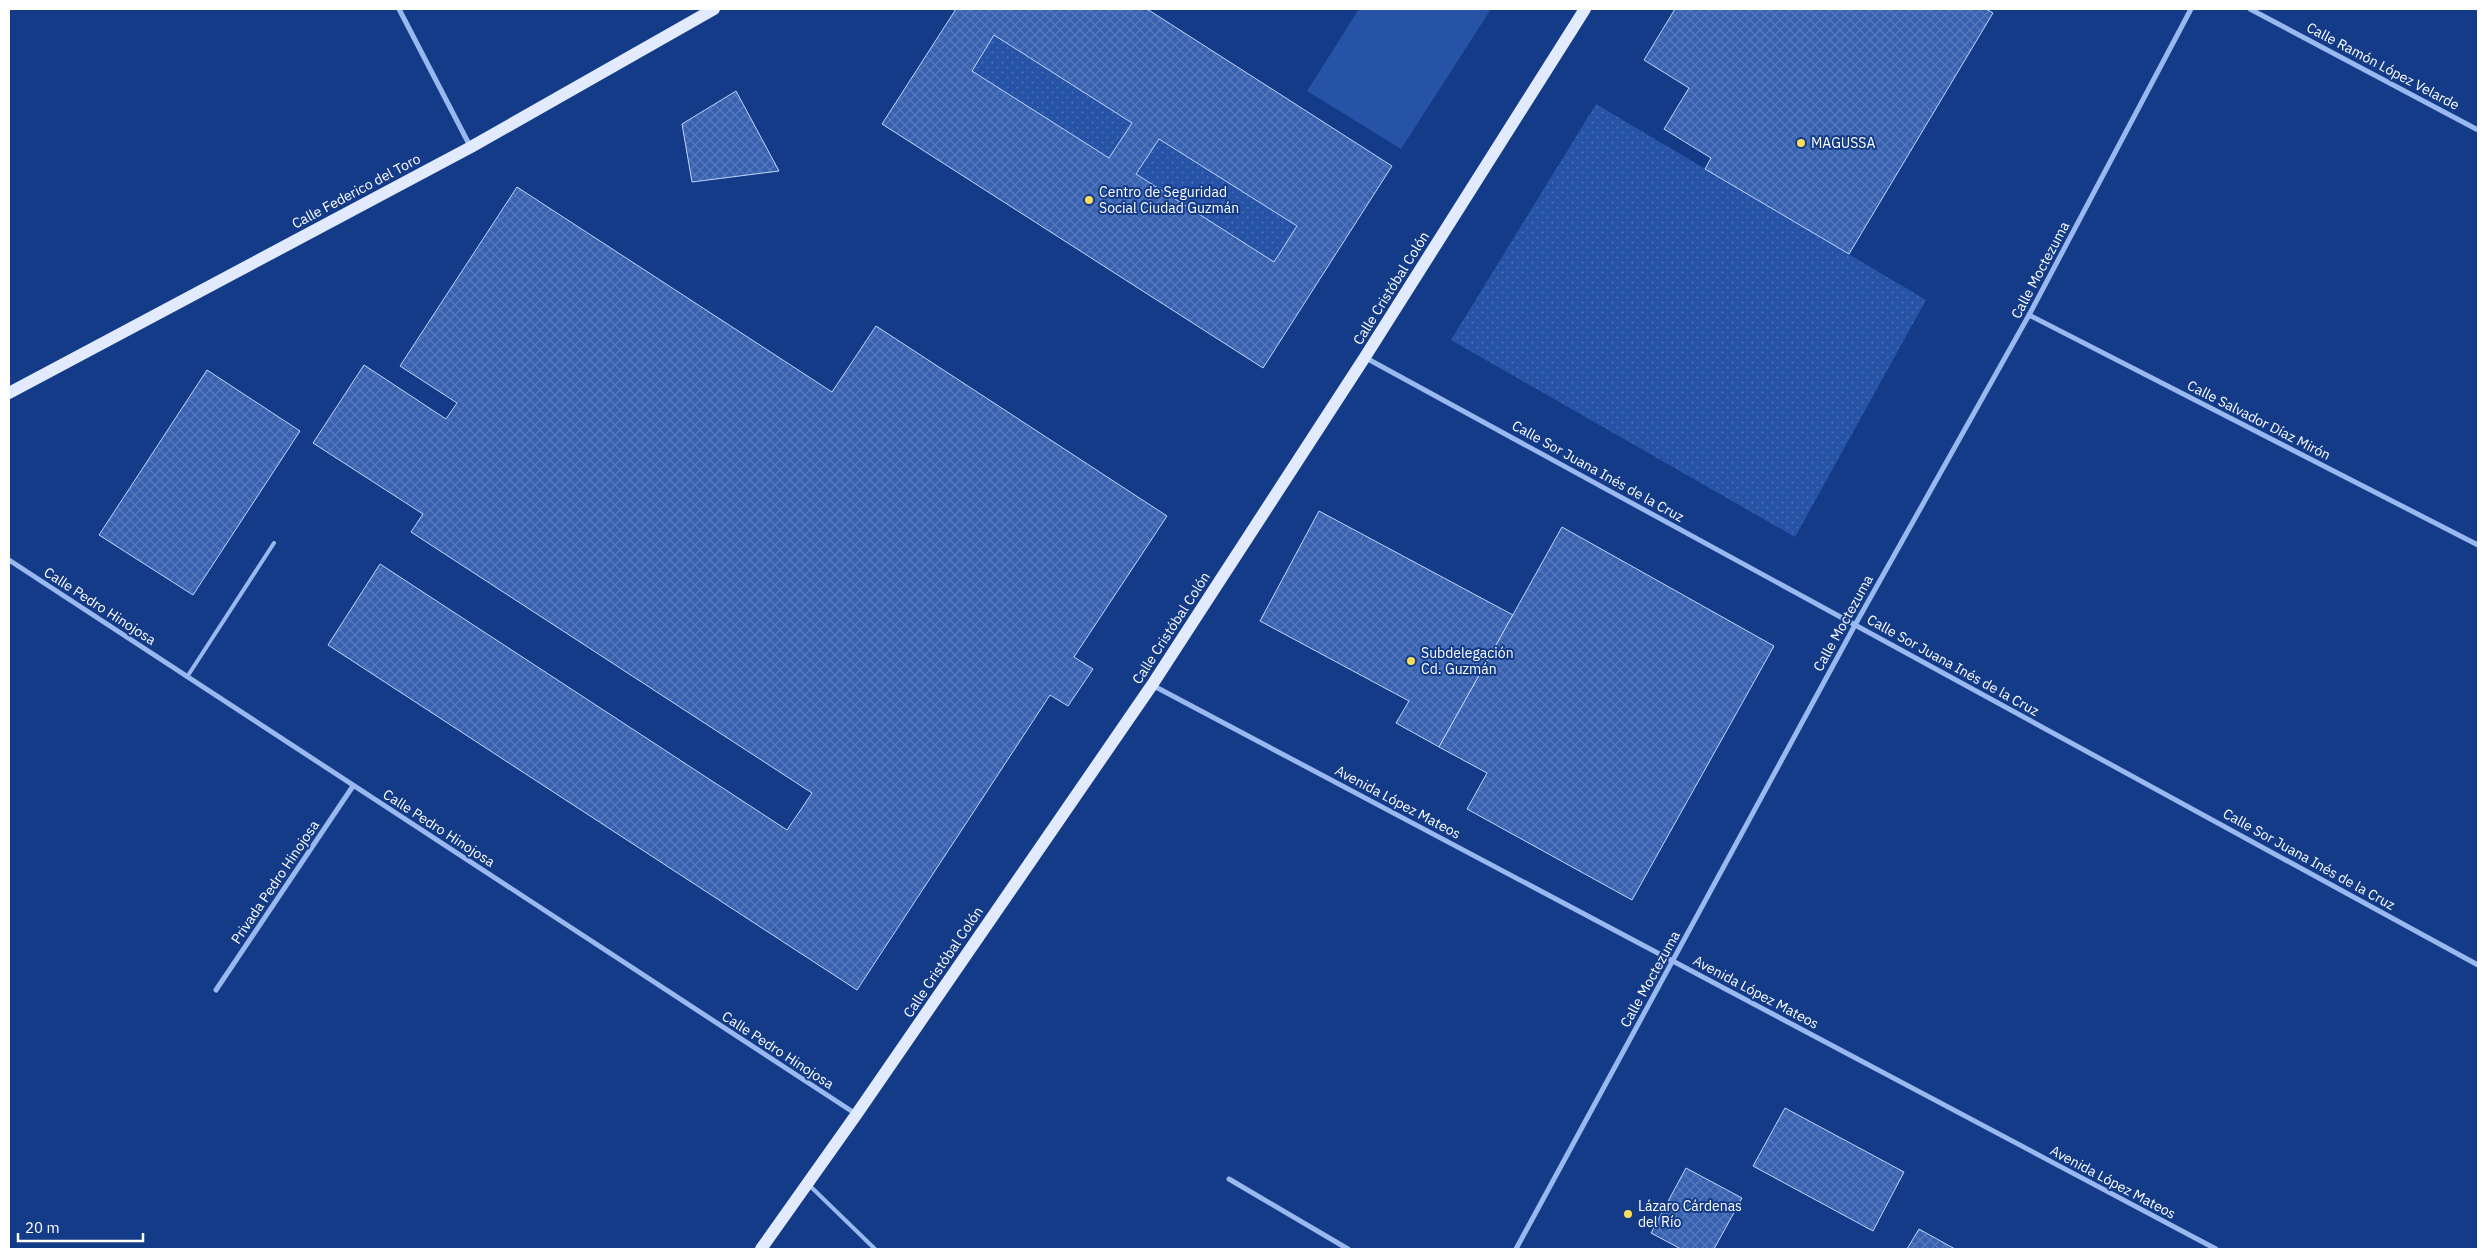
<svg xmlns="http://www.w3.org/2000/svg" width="2487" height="1258" viewBox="0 0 2487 1258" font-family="'IBM Plex Sans',sans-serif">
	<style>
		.green { fill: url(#green-dots) }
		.pitch { fill: #2653a6 }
		.building { fill: url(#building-cross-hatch); stroke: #bfd5fb; fill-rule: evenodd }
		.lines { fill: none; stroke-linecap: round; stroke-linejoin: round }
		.service { stroke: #99b8ef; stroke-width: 4 }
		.minor { stroke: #99b8ef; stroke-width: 5 }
		.primary { stroke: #e1eaff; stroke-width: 12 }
		.poi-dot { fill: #ffde57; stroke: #143b87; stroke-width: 2 }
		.labels { text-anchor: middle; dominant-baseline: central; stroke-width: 4; stroke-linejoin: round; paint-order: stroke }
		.street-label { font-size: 14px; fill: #fff; stroke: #143b87 }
		.poi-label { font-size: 14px; fill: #fff; stroke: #143b87; text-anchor: start }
	</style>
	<defs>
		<pattern id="green-dots" width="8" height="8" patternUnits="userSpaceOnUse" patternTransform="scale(1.25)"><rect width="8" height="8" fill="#2653a6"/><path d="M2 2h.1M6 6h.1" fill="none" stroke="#476db3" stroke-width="1.8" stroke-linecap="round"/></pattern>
		<pattern id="building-cross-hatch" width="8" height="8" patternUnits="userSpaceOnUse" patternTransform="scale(1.25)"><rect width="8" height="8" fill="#3862b0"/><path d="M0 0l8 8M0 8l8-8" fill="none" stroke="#567abc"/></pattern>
	</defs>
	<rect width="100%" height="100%" fill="#143b87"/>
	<g class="green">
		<path d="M994,35L1132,123L1109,158L972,71Z"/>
		<path d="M1596,104L1926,300L1795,537L1451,340Z"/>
		<path d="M1159,139L1297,226L1274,262L1136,174Z"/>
	</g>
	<path class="pitch" d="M1359,9H1491L1401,149L1307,91Z"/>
	<g class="building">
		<path d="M956,9H1147L1392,166L1263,368L882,124ZM994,35L1132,123L1109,158L972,71ZM1159,139L1297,226L1274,262L1136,174Z"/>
		<path d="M1675,9H1986L1993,13L1849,254L1705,169L1711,158L1664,129L1689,88L1644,60Z"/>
		<path d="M736,91L779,171L692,182L682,124Z"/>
		<path d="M517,187L832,392L876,326L1167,516L1074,657L1093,669L1068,706L1050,695L857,990L328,645L380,564L787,830L812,793L411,532L423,514L313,443L364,365L446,419L457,403L400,366Z"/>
		<path d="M207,370L300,431L193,595L99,535Z"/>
		<path d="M1319,511L1513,615L1439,747L1396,723L1409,701L1260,621Z"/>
		<path d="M1562,527L1774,646L1632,900L1467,809L1487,773L1439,747Z"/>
		<path d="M1785,1108L1904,1172L1873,1231L1753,1166Z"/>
		<path d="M1686,1168L1742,1198L1714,1249H1681L1651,1233Z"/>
		<path d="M1919,1229L1955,1249H1907Z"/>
	</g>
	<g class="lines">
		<g class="service">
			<path d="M187,677L274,543"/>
			<path d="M808,1184L875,1249"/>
		</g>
		<g class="minor">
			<path d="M399,9L470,146"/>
			<path d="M2250,9L2478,130"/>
			<path d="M2029,315L2478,545"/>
			<path d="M1366,358L2478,965"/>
			<path d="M9,560L856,1114"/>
			<path d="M1152,685L2216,1249"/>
			<path d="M216,990L353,786"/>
			<path d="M1229,1179L1348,1249"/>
			<path d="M1516,1249L1855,625L2029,315L2191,9"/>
		</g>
		<g class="primary">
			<path d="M9,393L471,147L714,9"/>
			<path d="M761,1249L856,1115L1152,685L1365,357L1585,9"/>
		</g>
	</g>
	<g class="poi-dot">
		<circle cx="1801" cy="143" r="5"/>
		<circle cx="1089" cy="200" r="5"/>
		<circle cx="1411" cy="661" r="5"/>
		<circle cx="1628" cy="1214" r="5"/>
	</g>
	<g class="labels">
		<g class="street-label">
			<text transform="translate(2383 66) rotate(28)">Calle Ramón López Velarde</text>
			<text transform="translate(356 191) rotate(-28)">Calle Federico del Toro</text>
			<text transform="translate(2040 270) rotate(-62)">Calle Moctezuma</text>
			<text transform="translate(1391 288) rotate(-58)">Calle Cristóbal Colón</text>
			<text transform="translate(2259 420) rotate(27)">Calle Salvador Díaz Mirón</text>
			<text transform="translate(1598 471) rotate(29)">Calle Sor Juana Inés de la Cruz</text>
			<text transform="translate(100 606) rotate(33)">Calle Pedro Hinojosa</text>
			<text transform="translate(1843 623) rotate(-61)">Calle Moctezuma</text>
			<text transform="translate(1171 628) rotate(-57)">Calle Cristóbal Colón</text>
			<text transform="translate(1953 665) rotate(29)">Calle Sor Juana Inés de la Cruz</text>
			<text transform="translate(1398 802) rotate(28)">Avenida López Mateos</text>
			<text transform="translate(439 828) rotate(33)">Calle Pedro Hinojosa</text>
			<text transform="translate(2309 859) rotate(29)">Calle Sor Juana Inés de la Cruz</text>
			<text transform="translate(275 882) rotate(-56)">Privada Pedro Hinojosa</text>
			<text transform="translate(943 962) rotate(-56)">Calle Cristóbal Colón</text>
			<text transform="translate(1650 979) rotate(-61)">Calle Moctezuma</text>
			<text transform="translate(1756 992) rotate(28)">Avenida López Mateos</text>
			<text transform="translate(778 1050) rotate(33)">Calle Pedro Hinojosa</text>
			<text transform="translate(2113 1182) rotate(28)">Avenida López Mateos</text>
		</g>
		<g class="poi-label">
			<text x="1811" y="143">MAGUSSA</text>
			<text x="1099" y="192">Centro de Seguridad<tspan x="1099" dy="16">Social Ciudad Guzmán</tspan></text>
			<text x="1421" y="653">Subdelegación<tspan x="1421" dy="16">Cd. Guzmán</tspan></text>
			<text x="1638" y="1206">Lázaro Cárdenas<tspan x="1638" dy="16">del Río</tspan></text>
		</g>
	</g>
	<rect width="2487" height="1258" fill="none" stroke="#ffffff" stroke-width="20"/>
	<path d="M18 1233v8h125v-8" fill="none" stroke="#ffffff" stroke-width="2.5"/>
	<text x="25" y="1233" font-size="15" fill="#ffffff" stroke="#143b87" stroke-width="4" paint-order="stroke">20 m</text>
</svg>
